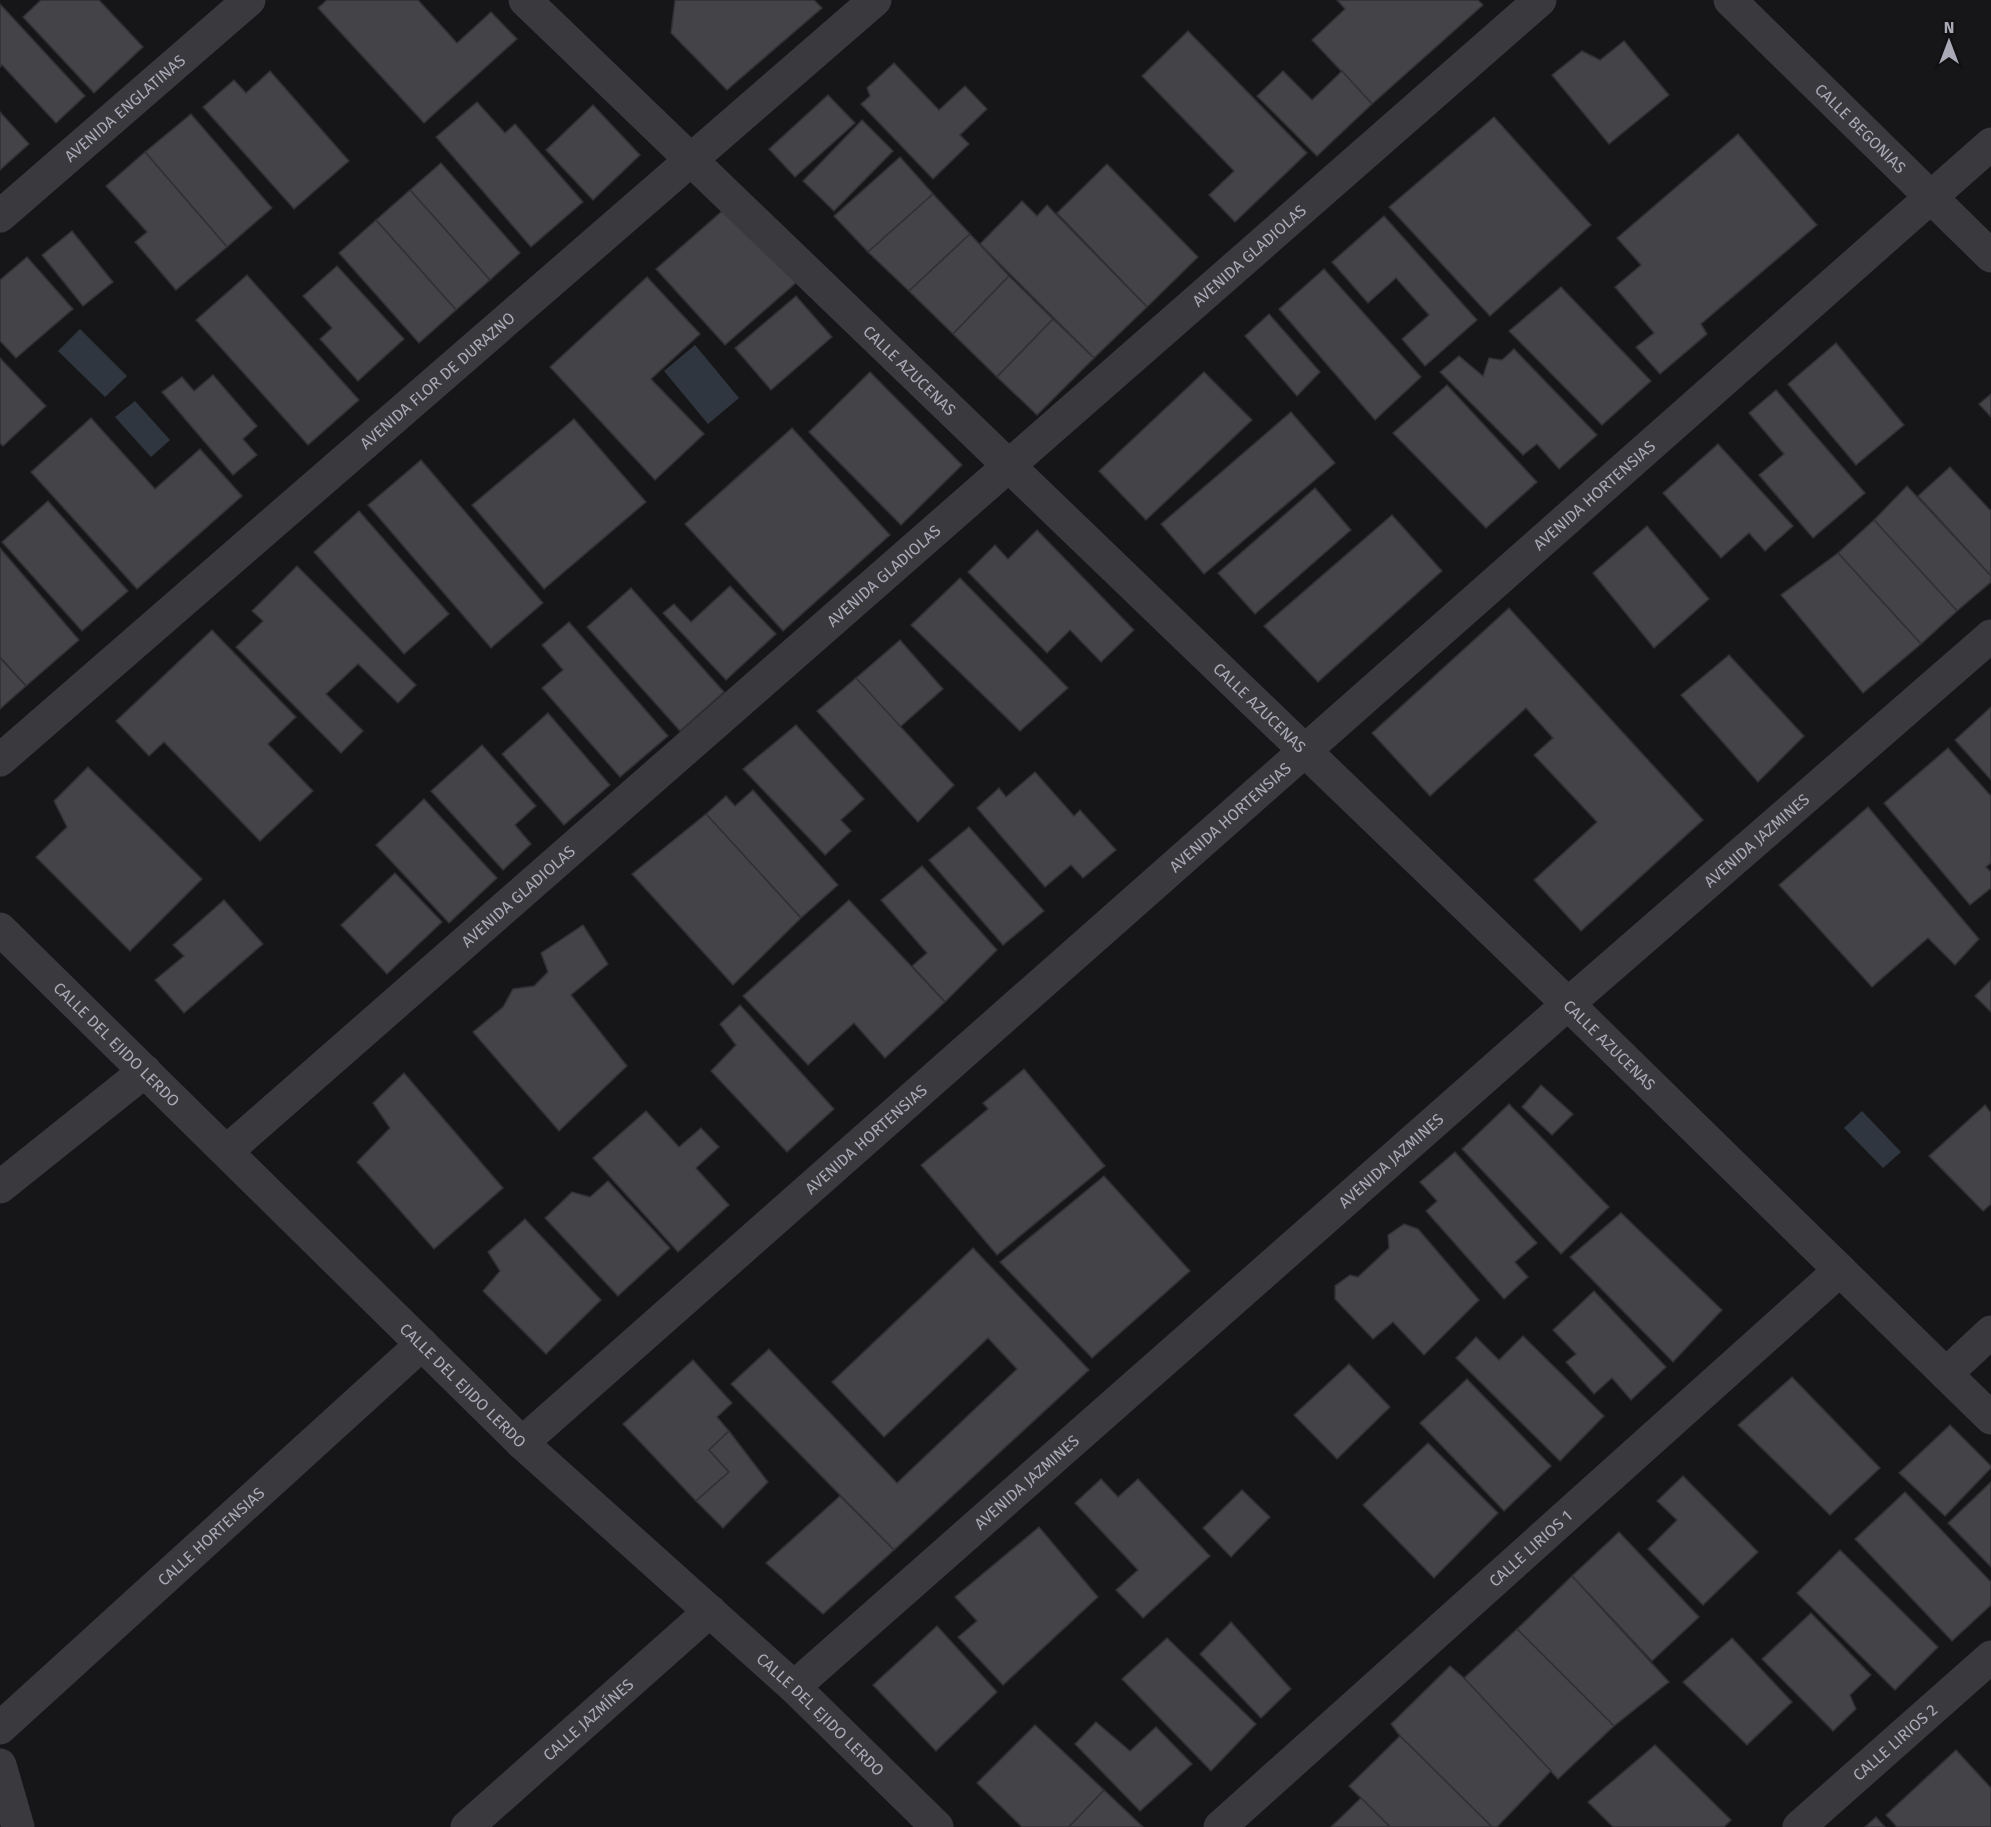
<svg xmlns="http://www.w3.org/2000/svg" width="1991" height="1827" viewBox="0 0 1991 1827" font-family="'Fira Sans',sans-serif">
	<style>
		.water { fill: #30363f }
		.building { fill: #434348; stroke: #313033; stroke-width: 1.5 }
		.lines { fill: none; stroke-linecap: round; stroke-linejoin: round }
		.minor { stroke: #3a393e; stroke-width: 33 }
		.labels { text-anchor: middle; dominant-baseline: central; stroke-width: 6; stroke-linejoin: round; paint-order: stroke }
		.street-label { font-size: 16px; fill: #a9aab6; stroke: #111113 }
	</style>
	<rect width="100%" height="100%" fill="#161618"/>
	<g class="water">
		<path d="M80,329L127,376L105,397L58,351Z"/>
		<path d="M695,345L739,398L708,424L664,371Z"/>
		<path d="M135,401L170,440L151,457L115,417Z"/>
		<path d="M1862,1111L1901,1152L1883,1168L1844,1128Z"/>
	</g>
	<g class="building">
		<path d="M41,0H99L143,47L94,93L23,17Z"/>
		<path d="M327,0H418L457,43L491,12L517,39L424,123L318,8Z"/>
		<path d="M675,0H814L822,8L727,90L671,33Z"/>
		<path d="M1337,0H1478L1483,5L1372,104L1312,40L1345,9Z"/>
		<path d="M0,4L85,96L56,123L2,65L0,67Z"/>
		<path d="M1188,31L1307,153L1235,222L1209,195L1234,171L1142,76Z"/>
		<path d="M1624,41L1669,95L1609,144L1552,75L1582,51L1600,60Z"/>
		<path d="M894,63L939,110L965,86L987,109L960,135L969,144L933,179L861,104L870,96L867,88Z"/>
		<path d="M270,71L349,161L294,209L203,107L234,80L246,93Z"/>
		<path d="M1283,71L1312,100L1342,71L1372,104L1317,156L1257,96Z"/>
		<path d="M828,95L855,123L795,177L769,149Z"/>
		<path d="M477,102L505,133L515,124L583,202L531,247L436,137Z"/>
		<path d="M593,105L640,155L593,200L546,150Z"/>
		<path d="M0,112L29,144L0,170Z"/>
		<path d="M191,114L272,208L227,247L145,152Z"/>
		<path d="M1494,117L1591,225L1490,316L1389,207Z"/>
		<path d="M862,120L893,151L834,211L803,181Z"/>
		<path d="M1738,134L1817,225L1701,324L1707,334L1660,374L1636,347L1654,333L1615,287L1641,265L1617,238Z"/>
		<path d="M145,152L227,247L176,290L135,242L147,232L106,186Z"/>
		<path d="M900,157L933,194L868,252L834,216Z"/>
		<path d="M441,163L520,253L490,280L410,190Z"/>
		<path d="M1107,164L1198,257L1147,307L1057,213Z"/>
		<path d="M410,190L490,280L456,310L376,220Z"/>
		<path d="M933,194L970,234L909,291L868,252Z"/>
		<path d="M1022,201L1037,216L1047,205L1147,307L1094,358L980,244Z"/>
		<path d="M729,205L798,281L725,345L656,269Z"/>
		<path d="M1384,216L1477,320L1425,366L1402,339L1429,315L1396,278L1368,303L1332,262Z"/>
		<path d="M376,220L456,310L419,343L339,253Z"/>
		<path d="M72,231L113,282L83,306L42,255Z"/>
		<path d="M970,234L1009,276L953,334L909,291Z"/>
		<path d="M27,257L73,309L16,358L0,341V280Z"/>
		<path d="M337,266L404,339L358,381L320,339L332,328L303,296Z"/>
		<path d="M1324,269L1421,377L1375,420L1279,309Z"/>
		<path d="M247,275L359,400L308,445L196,320Z"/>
		<path d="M1009,276L1053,319L997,377L953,334Z"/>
		<path d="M647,277L700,334L651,379L704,434L655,480L550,367Z"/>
		<path d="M1561,287L1651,381L1602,425L1509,331Z"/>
		<path d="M796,296L832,337L771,390L735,348Z"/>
		<path d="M1269,314L1320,372L1297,396L1245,336Z"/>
		<path d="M1053,319L1094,358L1037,415L997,377Z"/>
		<path d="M1836,343L1904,425L1856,465L1788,384Z"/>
		<path d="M1514,349L1597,435L1559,469L1537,444L1523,455L1440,372L1459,356L1483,376L1489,358L1502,360Z"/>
		<path d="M0,358L46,406L3,446L0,443Z"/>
		<path d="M870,372L962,465L901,525L809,432Z"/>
		<path d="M1204,372L1252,420L1146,520L1099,471Z"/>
		<path d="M213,375L257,426L243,439L257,455L233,475L162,392L182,377L194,391Z"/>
		<path d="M1447,385L1537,482L1486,528L1393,433Z"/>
		<path d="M1776,390L1865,493L1813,538L1759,475L1784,454L1749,413Z"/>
		<path d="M1991,394V417L1979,404Z"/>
		<path d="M1291,412L1335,463L1204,574L1161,524Z"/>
		<path d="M91,418L155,489L200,449L242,496L137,589L31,472Z"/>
		<path d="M574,419L646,502L544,589L472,505Z"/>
		<path d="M792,428L890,535L783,631L685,524Z"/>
		<path d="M1718,444L1793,526L1765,551L1749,533L1721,558L1663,493Z"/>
		<path d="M421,460L543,603L491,648L368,505Z"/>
		<path d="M1950,467L1991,511V576L1918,496Z"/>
		<path d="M1907,486L1991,576V582L1957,611L1874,520Z"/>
		<path d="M1315,488L1351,530L1255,614L1218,573Z"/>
		<path d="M48,501L128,591L82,631L2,542Z"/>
		<path d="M359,511L449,614L404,654L314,552Z"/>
		<path d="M1392,515L1442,571L1318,682L1264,626Z"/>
		<path d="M1874,520L1957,611L1921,644L1838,553Z"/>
		<path d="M1647,526L1709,599L1654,648L1593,573Z"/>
		<path d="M1037,530L1134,630L1101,662L1070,630L1047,653L968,572L995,545L1008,559Z"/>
		<path d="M0,548L79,640L26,686L0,657Z"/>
		<path d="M1838,553L1921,644L1863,693L1781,595Z"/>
		<path d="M297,566L416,685L398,703L358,664L326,694L363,731L341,753L236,647L263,621L252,611Z"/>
		<path d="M960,578L1068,688L1020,731L911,625Z"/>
		<path d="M730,586L776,634L726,680L663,613L674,604L691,622Z"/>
		<path d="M631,588L724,692L680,731L587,627Z"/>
		<path d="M1509,608L1703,820L1581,931L1534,880L1597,822L1534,755L1553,738L1526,708L1430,796L1372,733Z"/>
		<path d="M569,622L668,736L620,777L542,688L563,670L542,645Z"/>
		<path d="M212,630L296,717L268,744L313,791L260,841L164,742L149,756L116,721Z"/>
		<path d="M900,640L943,689L900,727L856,678Z"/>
		<path d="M1729,655L1804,736L1758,782L1681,695Z"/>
		<path d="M0,658L26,686L0,709Z"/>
		<path d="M856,678L954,785L918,822L817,711Z"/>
		<path d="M1991,707V780L1955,740Z"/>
		<path d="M548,713L610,785L564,825L502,754Z"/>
		<path d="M796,725L864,799L841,820L851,831L825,855L743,769Z"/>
		<path d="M482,745L536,806L515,825L531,844L503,870L431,791Z"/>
		<path d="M1948,748L1991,796V863L1986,867L1991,872V888L1970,905L1884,803Z"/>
		<path d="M88,767L202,879L130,951L36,857L67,827L54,801Z"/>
		<path d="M1035,772L1074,816L1080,810L1116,850L1083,878L1071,865L1045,887L977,808L999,788L1006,797Z"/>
		<path d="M753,790L838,885L801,918L706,814L726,796L735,806Z"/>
		<path d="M424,799L497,878L449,923L376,845Z"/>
		<path d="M1868,807L1979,939L1955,965L1928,938L1872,987L1779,885Z"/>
		<path d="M706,814L801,918L733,985L632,874Z"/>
		<path d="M969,827L1044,911L1003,945L929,860Z"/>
		<path d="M922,866L997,950L945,1002L912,966L927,953L881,900Z"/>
		<path d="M395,873L442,922L387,974L341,925Z"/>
		<path d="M224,900L263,944L184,1013L155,980L184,956L173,945Z"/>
		<path d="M849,900L945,1002L885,1058L854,1023L808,1065L743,996Z"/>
		<path d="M583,925L608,964L571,995L627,1066L559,1131L473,1032L503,1007L513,989L534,986L548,972L541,953Z"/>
		<path d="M1991,980V1012L1975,996Z"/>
		<path d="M740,1005L834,1109L787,1152L711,1071L736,1045L720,1024Z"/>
		<path d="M1024,1069L1105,1166L997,1255L921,1165L988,1109L983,1103Z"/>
		<path d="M404,1073L503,1188L434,1249L357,1162L390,1128L373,1103Z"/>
		<path d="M1541,1085L1573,1114L1552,1135L1522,1107Z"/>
		<path d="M1509,1104L1609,1207L1561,1254L1462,1149Z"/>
		<path d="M1985,1105L1991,1113V1204L1983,1211L1929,1156Z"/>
		<path d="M646,1111L679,1147L701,1128L719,1147L696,1168L729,1205L678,1252L593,1158Z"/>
		<path d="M1455,1152L1537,1243L1515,1262L1528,1277L1504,1299L1426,1211L1437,1201L1420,1182Z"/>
		<path d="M1104,1176L1190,1271L1092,1358L1000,1262Z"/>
		<path d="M608,1181L670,1248L618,1296L545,1218L572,1192L590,1197Z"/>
		<path d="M1621,1213L1722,1310L1673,1362L1570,1257Z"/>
		<path d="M525,1219L601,1300L546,1354L483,1291L500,1271L488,1252Z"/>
		<path d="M1404,1224L1418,1229L1479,1300L1424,1355L1393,1322L1373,1339L1335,1299V1286L1350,1275L1358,1277L1389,1248L1388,1235Z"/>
		<path d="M973,1248L1089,1370L894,1550L731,1384L769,1349L897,1483L1017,1369L988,1338L884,1437L832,1382Z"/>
		<path d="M1594,1291L1666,1367L1631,1400L1612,1378L1594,1394L1566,1362L1576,1354L1553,1330Z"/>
		<path d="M1523,1336L1604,1416L1560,1461L1456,1358L1476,1337L1499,1360Z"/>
		<path d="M693,1360L732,1403L717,1417L729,1431L709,1450L729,1472L696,1501L623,1424Z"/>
		<path d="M1349,1364L1390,1407L1337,1459L1294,1415Z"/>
		<path d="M1792,1377L1880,1468L1830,1515L1738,1425Z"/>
		<path d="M1467,1379L1551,1466L1504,1511L1420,1423Z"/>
		<path d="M1950,1425L1991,1466V1468L1945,1516L1899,1473Z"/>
		<path d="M729,1431L768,1482L723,1528L696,1501L729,1472L709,1450Z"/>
		<path d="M1428,1443L1498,1513L1434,1578L1363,1505Z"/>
		<path d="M1683,1476L1758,1552L1703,1605L1648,1549L1677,1520L1657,1501Z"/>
		<path d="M1101,1479L1118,1497L1138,1479L1210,1556L1143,1618L1116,1590L1138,1570L1075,1503Z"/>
		<path d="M1991,1482V1567L1948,1523Z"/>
		<path d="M1242,1490L1270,1517L1231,1557L1203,1528Z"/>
		<path d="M1905,1492L1991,1582V1605L1952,1641L1855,1539Z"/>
		<path d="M840,1496L894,1550L823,1614L766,1563Z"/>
		<path d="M1039,1527L1098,1597L1003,1685L958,1637L977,1621L955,1597Z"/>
		<path d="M1619,1532L1699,1617L1652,1661L1572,1576Z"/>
		<path d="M1840,1550L1938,1647L1895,1690L1797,1593Z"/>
		<path d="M1572,1576L1669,1682L1614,1726L1517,1629Z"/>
		<path d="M1811,1613L1871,1675L1850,1695L1856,1709L1833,1731L1762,1659Z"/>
		<path d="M1231,1622L1291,1689L1261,1718L1200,1654Z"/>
		<path d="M937,1626L997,1692L936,1751L873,1685Z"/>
		<path d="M1517,1629L1614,1726L1558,1779L1464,1678Z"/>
		<path d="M1167,1638L1256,1724L1211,1771L1122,1679Z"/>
		<path d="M1732,1638L1792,1702L1747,1745L1683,1682Z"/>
		<path d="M1450,1666L1464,1678L1551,1771L1497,1827H1492L1400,1736L1391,1724Z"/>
		<path d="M1096,1722L1130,1751L1156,1727L1192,1764L1140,1811L1075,1744Z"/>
		<path d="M1035,1725L1104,1790L1069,1827H1022L977,1783Z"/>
		<path d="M1400,1736L1492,1827H1390L1349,1786Z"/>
		<path d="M1655,1745L1731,1820L1724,1827H1613L1588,1802Z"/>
		<path d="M1956,1750L1991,1788V1827H1897L1886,1815Z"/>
		<path d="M1104,1790L1143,1827H1069Z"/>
		<path d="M1361,1798L1390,1827H1331Z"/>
		<path d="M1876,1817L1885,1827H1865Z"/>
	</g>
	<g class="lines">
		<g class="minor">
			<path id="s1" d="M525,0L1568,1004L1991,1418"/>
			<path id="s2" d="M1730,0L1991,256"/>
			<path id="s3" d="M0,216L249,0"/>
			<path id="s4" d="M0,760L875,0"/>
			<path id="s5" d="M0,929L522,1443L794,1687L937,1827"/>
			<path id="s6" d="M227,1151L1540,0"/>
			<path d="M0,1187L145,1071"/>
			<path d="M1946,1374L1991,1332"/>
			<path id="s7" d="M522,1443L1991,144"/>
			<path id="s8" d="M794,1687L1568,1004L1991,636"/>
			<path id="s9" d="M0,1728L422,1344"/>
			<path d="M0,1765L18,1827"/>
			<path id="s10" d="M467,1827L710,1611"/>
			<path id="s11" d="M1220,1827L1840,1270"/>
			<path id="s12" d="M1799,1827L1991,1657"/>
		</g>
	</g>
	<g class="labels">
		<g class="street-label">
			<text stroke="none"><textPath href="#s3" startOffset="165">AVENIDA ENGLATINAS</textPath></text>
			<text stroke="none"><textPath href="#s2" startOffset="183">CALLE BEGONIAS</textPath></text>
			<text stroke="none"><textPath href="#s6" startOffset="1359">AVENIDA GLADIOLAS</textPath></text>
			<text stroke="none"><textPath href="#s1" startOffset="534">CALLE AZUCENAS</textPath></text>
			<text stroke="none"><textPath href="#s4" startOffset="579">AVENIDA FLOR DE DURAZNO</textPath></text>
			<text stroke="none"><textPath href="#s7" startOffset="1431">AVENIDA HORTENSIAS</textPath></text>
			<text stroke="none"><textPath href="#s6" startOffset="873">AVENIDA GLADIOLAS</textPath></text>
			<text stroke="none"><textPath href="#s1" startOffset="1020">CALLE AZUCENAS</textPath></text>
			<text stroke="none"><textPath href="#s7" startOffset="945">AVENIDA HORTENSIAS</textPath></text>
			<text stroke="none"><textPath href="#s8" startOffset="1282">AVENIDA JAZMINES</textPath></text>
			<text stroke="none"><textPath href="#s6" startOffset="387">AVENIDA GLADIOLAS</textPath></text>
			<text stroke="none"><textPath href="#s5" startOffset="164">CALLE DEL EJIDO LERDO</textPath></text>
			<text stroke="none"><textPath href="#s1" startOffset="1506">CALLE AZUCENAS</textPath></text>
			<text stroke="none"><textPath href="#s7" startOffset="459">AVENIDA HORTENSIAS</textPath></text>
			<text stroke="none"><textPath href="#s8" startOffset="796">AVENIDA JAZMINES</textPath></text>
			<text stroke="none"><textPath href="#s5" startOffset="650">CALLE DEL EJIDO LERDO</textPath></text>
			<text stroke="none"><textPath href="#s8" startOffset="310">AVENIDA JAZMINES</textPath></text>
			<text stroke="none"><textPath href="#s9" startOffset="285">CALLE HORTENSIAS</textPath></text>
			<text stroke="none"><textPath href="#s11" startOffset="417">CALLE LIRIOS 1</textPath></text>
			<text stroke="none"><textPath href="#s5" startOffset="1136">CALLE DEL EJIDO LERDO</textPath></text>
			<text stroke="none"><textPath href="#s10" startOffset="162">CALLE JAZMÍNES</textPath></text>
			<text stroke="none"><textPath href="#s12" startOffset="128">CALLE LIRIOS 2</textPath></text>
		</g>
	</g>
	<g transform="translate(1949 42)" stroke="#111113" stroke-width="4.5" paint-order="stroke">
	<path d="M0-4.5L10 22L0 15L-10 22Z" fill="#a9aab6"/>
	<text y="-9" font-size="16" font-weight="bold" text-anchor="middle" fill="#a9aab6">N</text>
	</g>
</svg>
